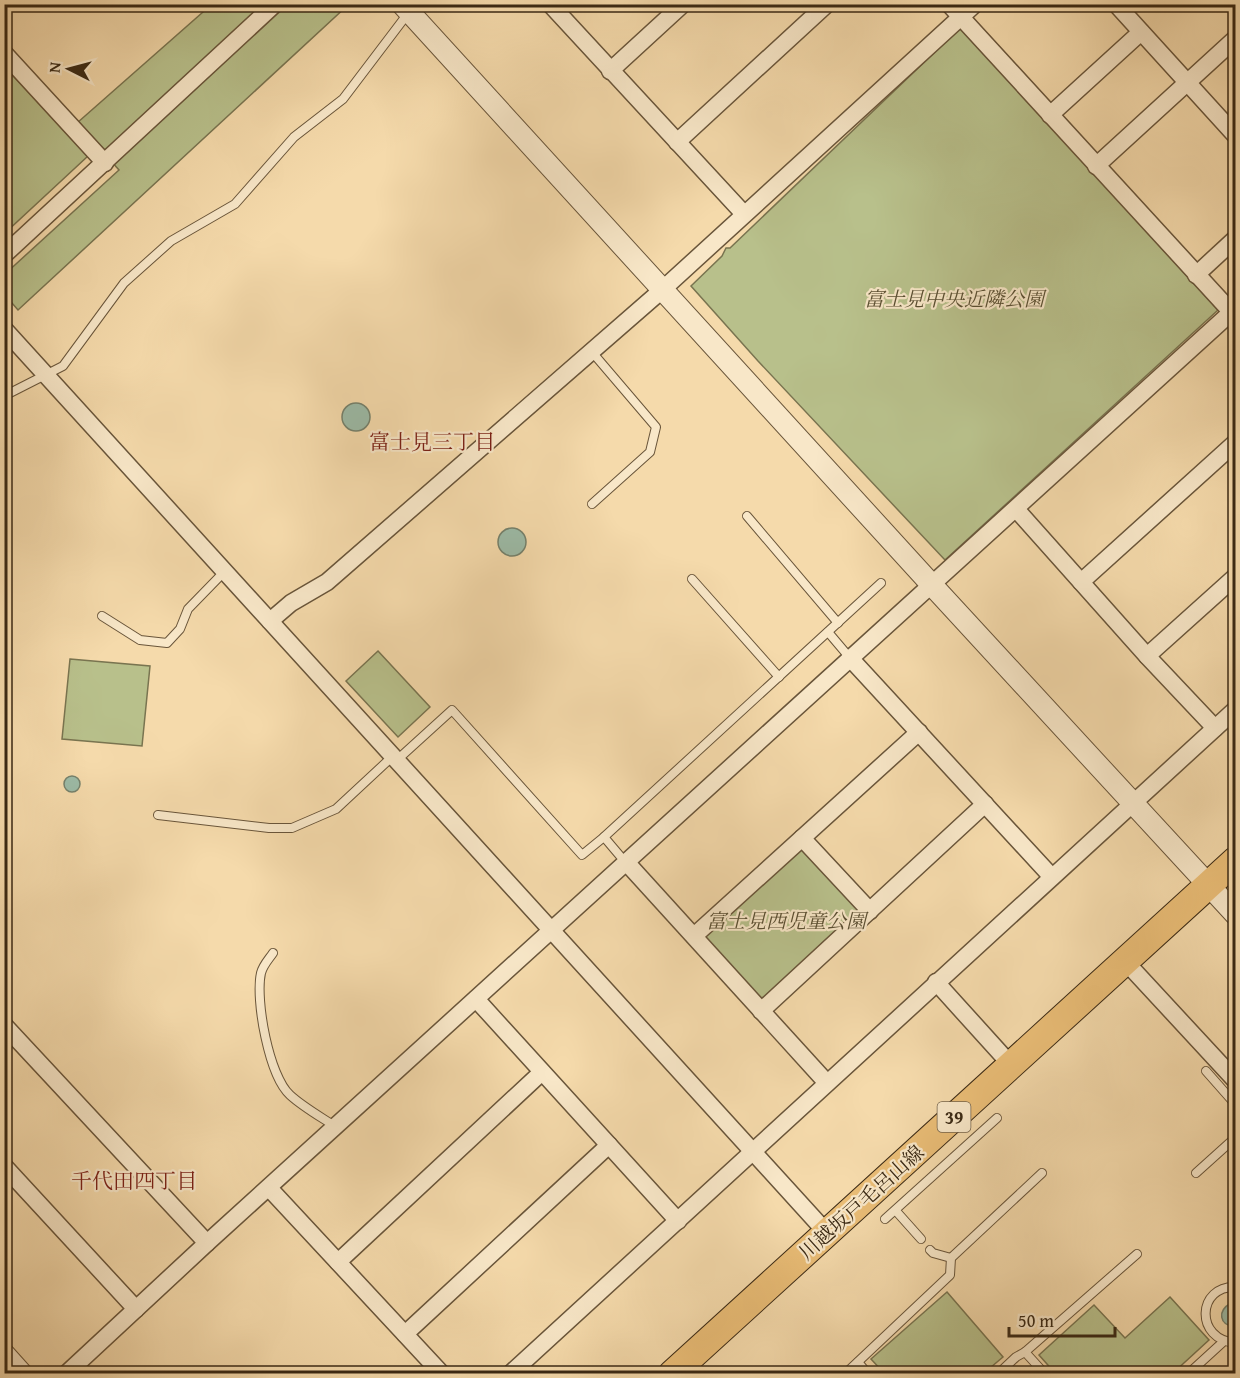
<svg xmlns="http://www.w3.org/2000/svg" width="1240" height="1378" viewBox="0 0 1240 1378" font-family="'Gentium Book Plus','Noto Serif JP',serif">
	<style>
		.green { fill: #b8c08b; stroke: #797450; stroke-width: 1.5 }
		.water { fill: #9cbba7; stroke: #75816c; stroke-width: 1.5 }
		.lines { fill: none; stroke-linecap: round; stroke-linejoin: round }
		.service-casing { stroke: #69553a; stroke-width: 10 }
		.minor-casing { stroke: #69553a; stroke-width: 19 }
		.tertiary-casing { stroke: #69553a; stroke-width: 23 }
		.primary-casing { stroke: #3a2914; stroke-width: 29 }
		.service { stroke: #f8e7c8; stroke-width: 8 }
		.minor { stroke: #f8e7c8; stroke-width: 16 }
		.tertiary { stroke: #f8e7c8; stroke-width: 21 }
		.primary { stroke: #eabd76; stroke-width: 27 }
		.labels { text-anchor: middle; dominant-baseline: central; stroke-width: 4.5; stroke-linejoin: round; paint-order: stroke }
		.shield { fill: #f8e7c8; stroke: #73624a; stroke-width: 1.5 }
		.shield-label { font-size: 18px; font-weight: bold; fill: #3a2914 }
		.park-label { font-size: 20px; font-style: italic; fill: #5a4f32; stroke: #f8e7c8 }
		.street-label { font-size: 20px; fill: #3a2914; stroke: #f8e7c8 }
		.neighbourhood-label { font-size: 21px; fill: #7a1f14; stroke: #f8e7c8 }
	</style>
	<rect width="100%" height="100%" fill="#f5daab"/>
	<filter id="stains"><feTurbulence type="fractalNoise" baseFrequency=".00333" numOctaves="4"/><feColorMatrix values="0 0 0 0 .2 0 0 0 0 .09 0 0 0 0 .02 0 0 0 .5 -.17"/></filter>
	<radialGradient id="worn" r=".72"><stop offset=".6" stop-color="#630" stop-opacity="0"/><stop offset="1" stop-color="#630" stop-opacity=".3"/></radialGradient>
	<g class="green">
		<path d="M211,5H348L18,310L5,295V274L119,170L77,123Z"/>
		<path d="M961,27L1218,310L945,560L758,361L691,286L722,256L726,248H730Z"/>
		<path d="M5,67L88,156L5,233Z"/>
		<path d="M378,651L430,707L398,737L346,681Z"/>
		<path d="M70,659L150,666L142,746L62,739Z"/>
		<path d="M802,838L870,911L761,1011L694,936Z"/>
		<path d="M947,1292L1003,1357L984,1373H884L871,1359Z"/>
		<path d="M1170,1297L1209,1340L1173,1373H1055L1039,1355L1094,1305L1125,1338Z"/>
	</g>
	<g class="water">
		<circle cx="356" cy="417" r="14"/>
		<circle cx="512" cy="542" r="14"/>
		<circle cx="72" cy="784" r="8"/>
		<path d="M1231,1303H1235V1327C1219,1325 1217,1311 1231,1303Z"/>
	</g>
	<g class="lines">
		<g class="service-casing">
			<g id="service">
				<path d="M592,352L656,427L650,452L592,504"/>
				<path d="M4,396L63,366L124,283L171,241L235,204L294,137L343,99L409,12"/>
				<path d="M747,516L838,623"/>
				<path d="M692,579L779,677"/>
				<path d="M102,616L140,640L167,643L180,629L188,609L225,571"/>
				<path d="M828,632L850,658"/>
				<path d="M397,760L452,710L582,855L604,837L626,863"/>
				<path d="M158,815L269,828H292L336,809L393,756"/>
				<path d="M604,837L881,583"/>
				<path d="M273,953C269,959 263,965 261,973C255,1000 269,1076 290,1095C303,1107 321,1117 336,1127"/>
				<path d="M1206,1071L1236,1105"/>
				<path d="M1196,1173L1236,1137"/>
				<path d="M896,1211L921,1239"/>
				<path d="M885,1219L997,1118"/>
				<path d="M930,1250L933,1253L951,1258"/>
				<path d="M1236,1287C1197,1285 1194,1340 1236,1343"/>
				<path d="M1025,1352L1045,1374"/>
				<path d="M858,1362L868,1374"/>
				<path d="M845,1374L950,1275L951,1258L1042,1173"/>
				<path d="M998,1374L1016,1357L1025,1352L1137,1254"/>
				<path d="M1188,1374L1223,1342"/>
			</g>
		</g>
		<g class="minor-casing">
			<g id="minor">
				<path d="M550,4L744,214"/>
				<path d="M949,4L1236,317"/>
				<path d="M1116,4L1236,136"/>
				<path d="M4,53L105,163"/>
				<path d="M610,71L683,4"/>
				<path d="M1050,115L1141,32"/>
				<path d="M677,142L827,4"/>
				<path d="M1096,166L1236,38"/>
				<path d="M4,255L275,4"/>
				<path d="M1196,275L1236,238"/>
				<path d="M4,329L826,1232"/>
				<path d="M1016,509L1147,656L1215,728"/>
				<path d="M1081,582L1236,442"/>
				<path d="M270,621L291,603L327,582L662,290L975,4"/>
				<path d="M1147,656L1236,576"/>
				<path d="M850,658L1051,876"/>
				<path d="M802,838L870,911"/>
				<path d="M627,863L827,1083"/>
				<path d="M694,936L919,732"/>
				<path d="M1124,960L1236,1081"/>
				<path d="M936,982L1011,1065"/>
				<path d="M476,999L678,1221"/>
				<path d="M761,1011L985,804"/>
				<path d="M4,1025L207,1243"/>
				<path d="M4,1166L136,1309"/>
				<path d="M269,1188L442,1374"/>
				<path d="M338,1262L542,1072"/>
				<path d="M405,1334L609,1145"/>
				<path d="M66,1374L207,1243L1236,308"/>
				<path d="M510,1374L1236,709"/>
			</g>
		</g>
		<g class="tertiary-casing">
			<g id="tertiary">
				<path d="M402,4L931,584L1236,915"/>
				<path d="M4,1354L22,1374"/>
			</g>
		</g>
		<g class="primary-casing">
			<path id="primary" d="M672,1374L1236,860"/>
		</g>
		<use href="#service" class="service"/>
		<use href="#minor" class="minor"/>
		<use href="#tertiary" class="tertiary"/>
		<use href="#primary" class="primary"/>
	</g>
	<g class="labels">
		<rect class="shield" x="937.5" y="1102" width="33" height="30" rx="4.5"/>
		<g class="shield-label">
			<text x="954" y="1117">39</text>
		</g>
		<g class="park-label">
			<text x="954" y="298">富士見中央近隣公園</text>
			<text x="786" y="920">富士見西児童公園</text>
		</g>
		<g class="street-label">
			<text transform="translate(861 1202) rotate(-42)">川越坂戸毛呂山線</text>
		</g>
		<g class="neighbourhood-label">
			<text x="432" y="441">富士見三丁目</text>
			<text x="134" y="1180">千代田四丁目</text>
		</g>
	</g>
	<rect width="1240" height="1378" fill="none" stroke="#f5daab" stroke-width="24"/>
	<rect x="6" y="6" width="1228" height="1366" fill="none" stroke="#3a2914" stroke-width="3"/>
	<rect x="12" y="12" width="1216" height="1354" fill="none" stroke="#3a2914" stroke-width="1.5"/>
	<g transform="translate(69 69) rotate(276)" stroke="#f8e7c8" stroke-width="4.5" paint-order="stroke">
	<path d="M0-4.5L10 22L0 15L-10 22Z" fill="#3a2914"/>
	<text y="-9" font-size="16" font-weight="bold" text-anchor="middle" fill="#3a2914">N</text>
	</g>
	<path d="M1009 1327v9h106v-9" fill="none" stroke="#3a2914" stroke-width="3"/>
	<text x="1018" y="1327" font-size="18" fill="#3a2914" stroke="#f8e7c8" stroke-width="4.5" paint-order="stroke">50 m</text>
	<rect width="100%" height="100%" filter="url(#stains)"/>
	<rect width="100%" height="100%" fill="url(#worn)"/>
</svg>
